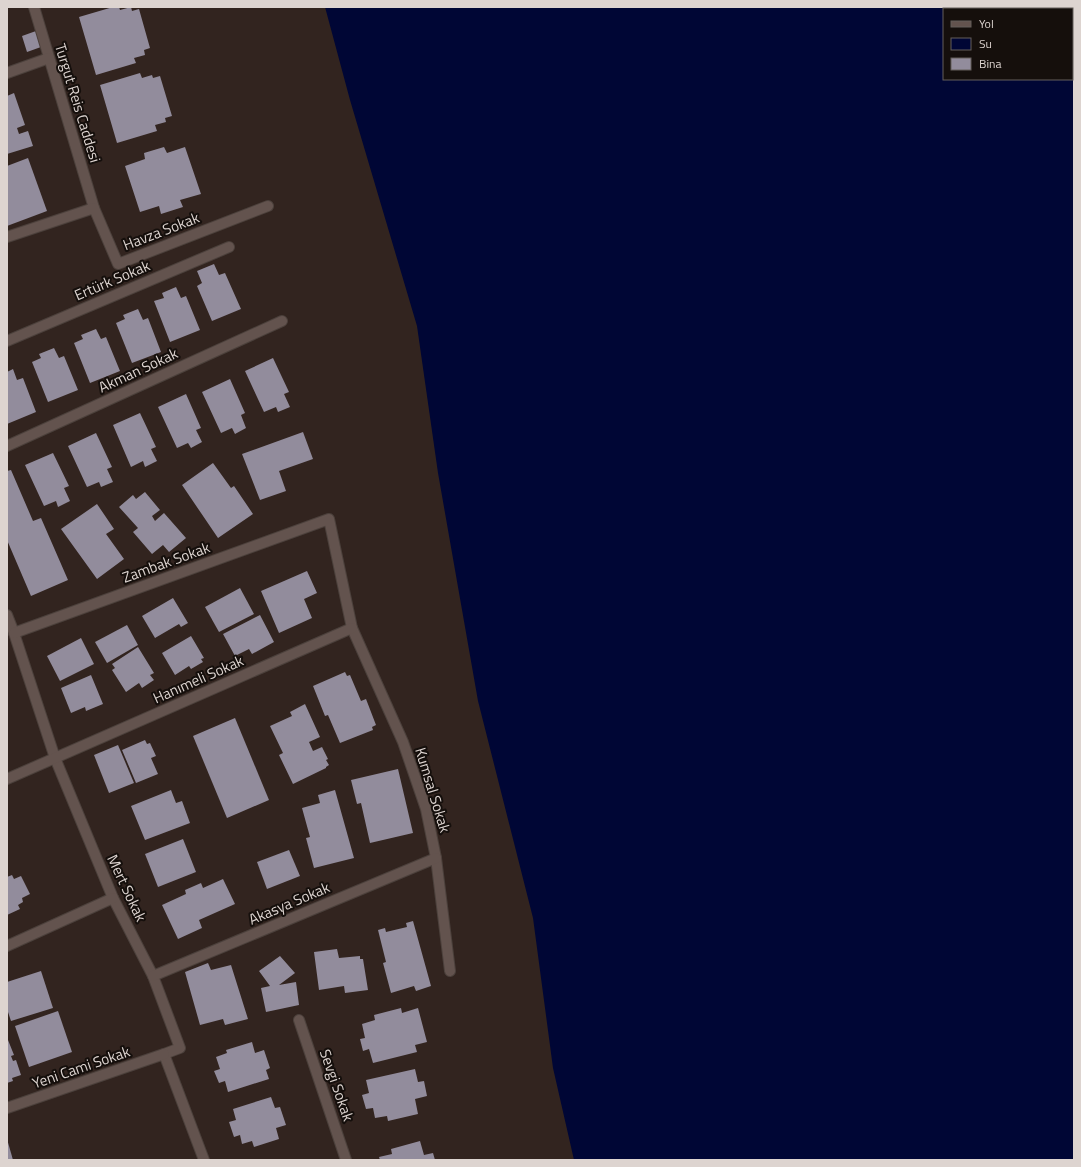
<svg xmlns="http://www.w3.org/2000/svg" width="1081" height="1167" viewBox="0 0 1081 1167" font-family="'Titillium Web',sans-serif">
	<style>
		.water { fill: #000635; fill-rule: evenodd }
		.building { fill: #928c9c }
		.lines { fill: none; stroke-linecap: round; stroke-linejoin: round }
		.minor-casing { stroke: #4c413c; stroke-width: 12 }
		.minor { stroke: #63534e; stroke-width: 10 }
		.labels { text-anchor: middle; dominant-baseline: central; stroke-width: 4; stroke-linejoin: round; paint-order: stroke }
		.street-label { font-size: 15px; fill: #ddd4d0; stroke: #150f0c }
	</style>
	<rect width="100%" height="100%" fill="#32241f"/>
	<path class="water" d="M325,7H1074V1160H574L553,1068L533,918L478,701L438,473L417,326L350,100ZM944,9H1072V79H944Z"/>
	<g class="building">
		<path d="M113,7H119L120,10L131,7L132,11L139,9L150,48L144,50L145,55L134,58L136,63L96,75L79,17Z"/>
		<path d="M36,31L41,47L27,52L22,36Z"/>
		<path d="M140,73L142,78L152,75L153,78L160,76L172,116L165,118L166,122L155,125L157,131L117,143L100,85Z"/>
		<path d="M14,93L25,125L17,128L19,134L28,131L33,146L7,154V96Z"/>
		<path d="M164,147L167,153L185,147L201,194L180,200L183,207L161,214L159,206L140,212L125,166L145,159L144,153Z"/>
		<path d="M28,158L47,211L7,226V166Z"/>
		<path d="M214,264L219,275L225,273L241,309L212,321L197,286L202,283L197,271Z"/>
		<path d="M176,287L181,298L186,296L200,330L170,342L154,301L164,298L162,293Z"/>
		<path d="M138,309L143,320L148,318L161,352L132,363L116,323L125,319L123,315Z"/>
		<path d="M96,329L101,339L106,337L120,371L90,383L74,343L83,339L81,335Z"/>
		<path d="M54,348L59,358L64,356L78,390L48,402L32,362L41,358L39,354Z"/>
		<path d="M273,358L289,392L284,394L290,407L278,412L276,407L264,412L245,371Z"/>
		<path d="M13,369L17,380L23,378L36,412L7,424V372Z"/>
		<path d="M230,379L245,413L241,415L246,428L235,434L232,428L221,433L202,392Z"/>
		<path d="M186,394L201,428L196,430L202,442L191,448L188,443L177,448L158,407Z"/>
		<path d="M140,413L156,447L151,449L157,461L145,467L143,461L131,467L113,425Z"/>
		<path d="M303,432L313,459L279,471L286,491L260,500L242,454Z"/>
		<path d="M96,433L112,467L107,469L113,482L101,487L99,482L87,487L68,446Z"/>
		<path d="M53,453L69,486L64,488L70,501L58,507L56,501L44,506L25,465Z"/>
		<path d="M213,463L231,488L234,486L253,514L218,538L182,485Z"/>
		<path d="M11,470L33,521L41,518L68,580L31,596L7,540V471Z"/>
		<path d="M145,492L160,510L152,516L155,521L164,513L186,538L169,552L163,545L152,554L133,532L138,528L119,507L133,495L136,499Z"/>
		<path d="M97,504L114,529L106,534L124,559L97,579L61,529Z"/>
		<path d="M307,571L317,593L304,599L312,618L279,633L261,591Z"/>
		<path d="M240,588L254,614L219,632L205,607Z"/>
		<path d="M173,598L188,623L181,627L179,624L155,638L142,616Z"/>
		<path d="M260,615L274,642L252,654L249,649L235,656L223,634Z"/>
		<path d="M127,625L138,645L107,663L95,642Z"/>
		<path d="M191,636L204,658L201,659L203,662L191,669L189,666L175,675L162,653Z"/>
		<path d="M81,638L94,664L60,681L47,656Z"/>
		<path d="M138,647L154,673L150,675L154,680L142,688L139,683L126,692L112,670L115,668L112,664Z"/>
		<path d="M345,672L347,676L350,675L361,701L366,699L376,725L372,727L373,730L340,743L328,715L325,716L313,686Z"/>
		<path d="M91,675L103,704L86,711L85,707L71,713L61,688Z"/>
		<path d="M305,704L320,737L309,742L313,751L322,747L328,759L326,760L329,765L326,767V768L293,784L279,755L283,753L270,726L292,716L290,712Z"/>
		<path d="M235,718L269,800L227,818L193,736Z"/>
		<path d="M145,740L147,744L150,743L156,756L151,758L158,774L136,783L122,750Z"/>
		<path d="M118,745L134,783L109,793L94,755Z"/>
		<path d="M398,769L413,833L370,843L361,803L357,804L351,780Z"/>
		<path d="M171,790L176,803L182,801L190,823L145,840L131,806Z"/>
		<path d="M335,790L354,858L314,868L306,838L310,837L302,808L320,803L318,795Z"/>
		<path d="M183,839L196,872L158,887L145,854Z"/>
		<path d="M289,850L300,876L267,889L257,862Z"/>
		<path d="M12,875L14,879L21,876L30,894L22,898L23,902L18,905L20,909L7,915V877Z"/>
		<path d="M223,879L235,904L199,920L202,928L178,939L162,905L186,894L185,890L201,883L203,888Z"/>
		<path d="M413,921L431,986L416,991L414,986L391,993L383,963L386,962L378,930L385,928L386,932L407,927L406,923Z"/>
		<path d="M337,949L339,958L360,956V959H363L368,990L345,993L344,986L319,990L314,952Z"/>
		<path d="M280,956L295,973L279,985L296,982L299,1005L266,1012L261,988L270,986L259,971Z"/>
		<path d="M208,963L211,970L231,965L248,1019L225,1025L223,1019L200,1025L185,972Z"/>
		<path d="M41,971L53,1008L11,1021L7,1009V982Z"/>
		<path d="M401,1008L402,1013L418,1008L427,1042L415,1045L417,1052L373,1063L369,1049L363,1051L360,1039L365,1038L362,1024L375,1020L374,1015Z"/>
		<path d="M58,1011L72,1052L29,1067L15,1026Z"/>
		<path d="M7,1040H8L14,1055L11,1056L13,1061L16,1060L21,1075L12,1078L13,1081L7,1083Z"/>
		<path d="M252,1042L255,1053L264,1050L270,1068L266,1070L269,1079L228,1092L225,1081L219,1083L214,1071L220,1069L216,1057L227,1053L226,1050Z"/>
		<path d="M415,1069L418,1082L424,1081L427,1096L415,1099L418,1114L388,1121L387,1116L375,1118L373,1108L366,1109L362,1095L369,1093L366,1080Z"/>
		<path d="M271,1097L275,1108L280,1107L286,1125L276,1128L279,1139L254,1147L252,1141L242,1144L240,1135L234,1137L229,1122L236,1120L233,1109Z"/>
		<path d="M7,1139L13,1160H7Z"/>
		<path d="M420,1141L424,1155L433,1153L435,1160H380L379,1157L392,1154L391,1149Z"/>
	</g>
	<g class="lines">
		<g class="minor-casing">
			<g id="minor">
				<path d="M34,7L94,208"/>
				<path d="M7,73L49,58"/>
				<path d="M7,237L94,208L118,264L268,206"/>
				<path d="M7,341L229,247"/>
				<path d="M7,446L282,321"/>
				<path d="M7,615L14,633L55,758L113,898L153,976L180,1048L164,1054L204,1160"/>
				<path d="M14,633L329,519L352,628L403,742L426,809L436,858L450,971"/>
				<path d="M7,779L352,628"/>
				<path d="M7,946L113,898"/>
				<path d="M153,976L436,858"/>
				<path d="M299,1020L346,1160"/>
				<path d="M7,1108L164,1054"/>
			</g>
		</g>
		<use href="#minor" class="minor"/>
	</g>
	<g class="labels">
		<g class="street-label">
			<text transform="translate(78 103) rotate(73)">Turgut Reis Caddesi</text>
			<text transform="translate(161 231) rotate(-21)">Havza Sokak</text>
			<text transform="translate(112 280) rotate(-23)">Ertürk Sokak</text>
			<text transform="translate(138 370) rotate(-25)">Akman Sokak</text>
			<text transform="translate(166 562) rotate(-20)">Zambak Sokak</text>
			<text transform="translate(198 679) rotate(-24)">Hanımeli Sokak</text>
			<text transform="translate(433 790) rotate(73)">Kumsal Sokak</text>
			<text transform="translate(127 888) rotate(65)">Mert Sokak</text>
			<text transform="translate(289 903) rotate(-23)">Akasya Sokak</text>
			<text transform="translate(81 1067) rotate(-19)">Yeni Cami Sokak</text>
			<text transform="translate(337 1085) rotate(71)">Sevgi Sokak</text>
		</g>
	</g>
	<rect width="1081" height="1167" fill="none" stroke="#ddd4d0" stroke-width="16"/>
	<rect x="943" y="8" width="130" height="72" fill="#150f0c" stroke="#655e5a"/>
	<rect x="951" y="21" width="20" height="6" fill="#63534e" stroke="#655e5a"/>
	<text x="979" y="28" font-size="12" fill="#ddd4d0">Yol</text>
	<rect x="951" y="38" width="20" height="12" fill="#000635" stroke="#655e5a"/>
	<text x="979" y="48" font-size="12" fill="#ddd4d0">Su</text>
	<rect x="951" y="58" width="20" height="12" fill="#928c9c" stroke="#655e5a"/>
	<text x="979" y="68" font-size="12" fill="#ddd4d0">Bina</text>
</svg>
